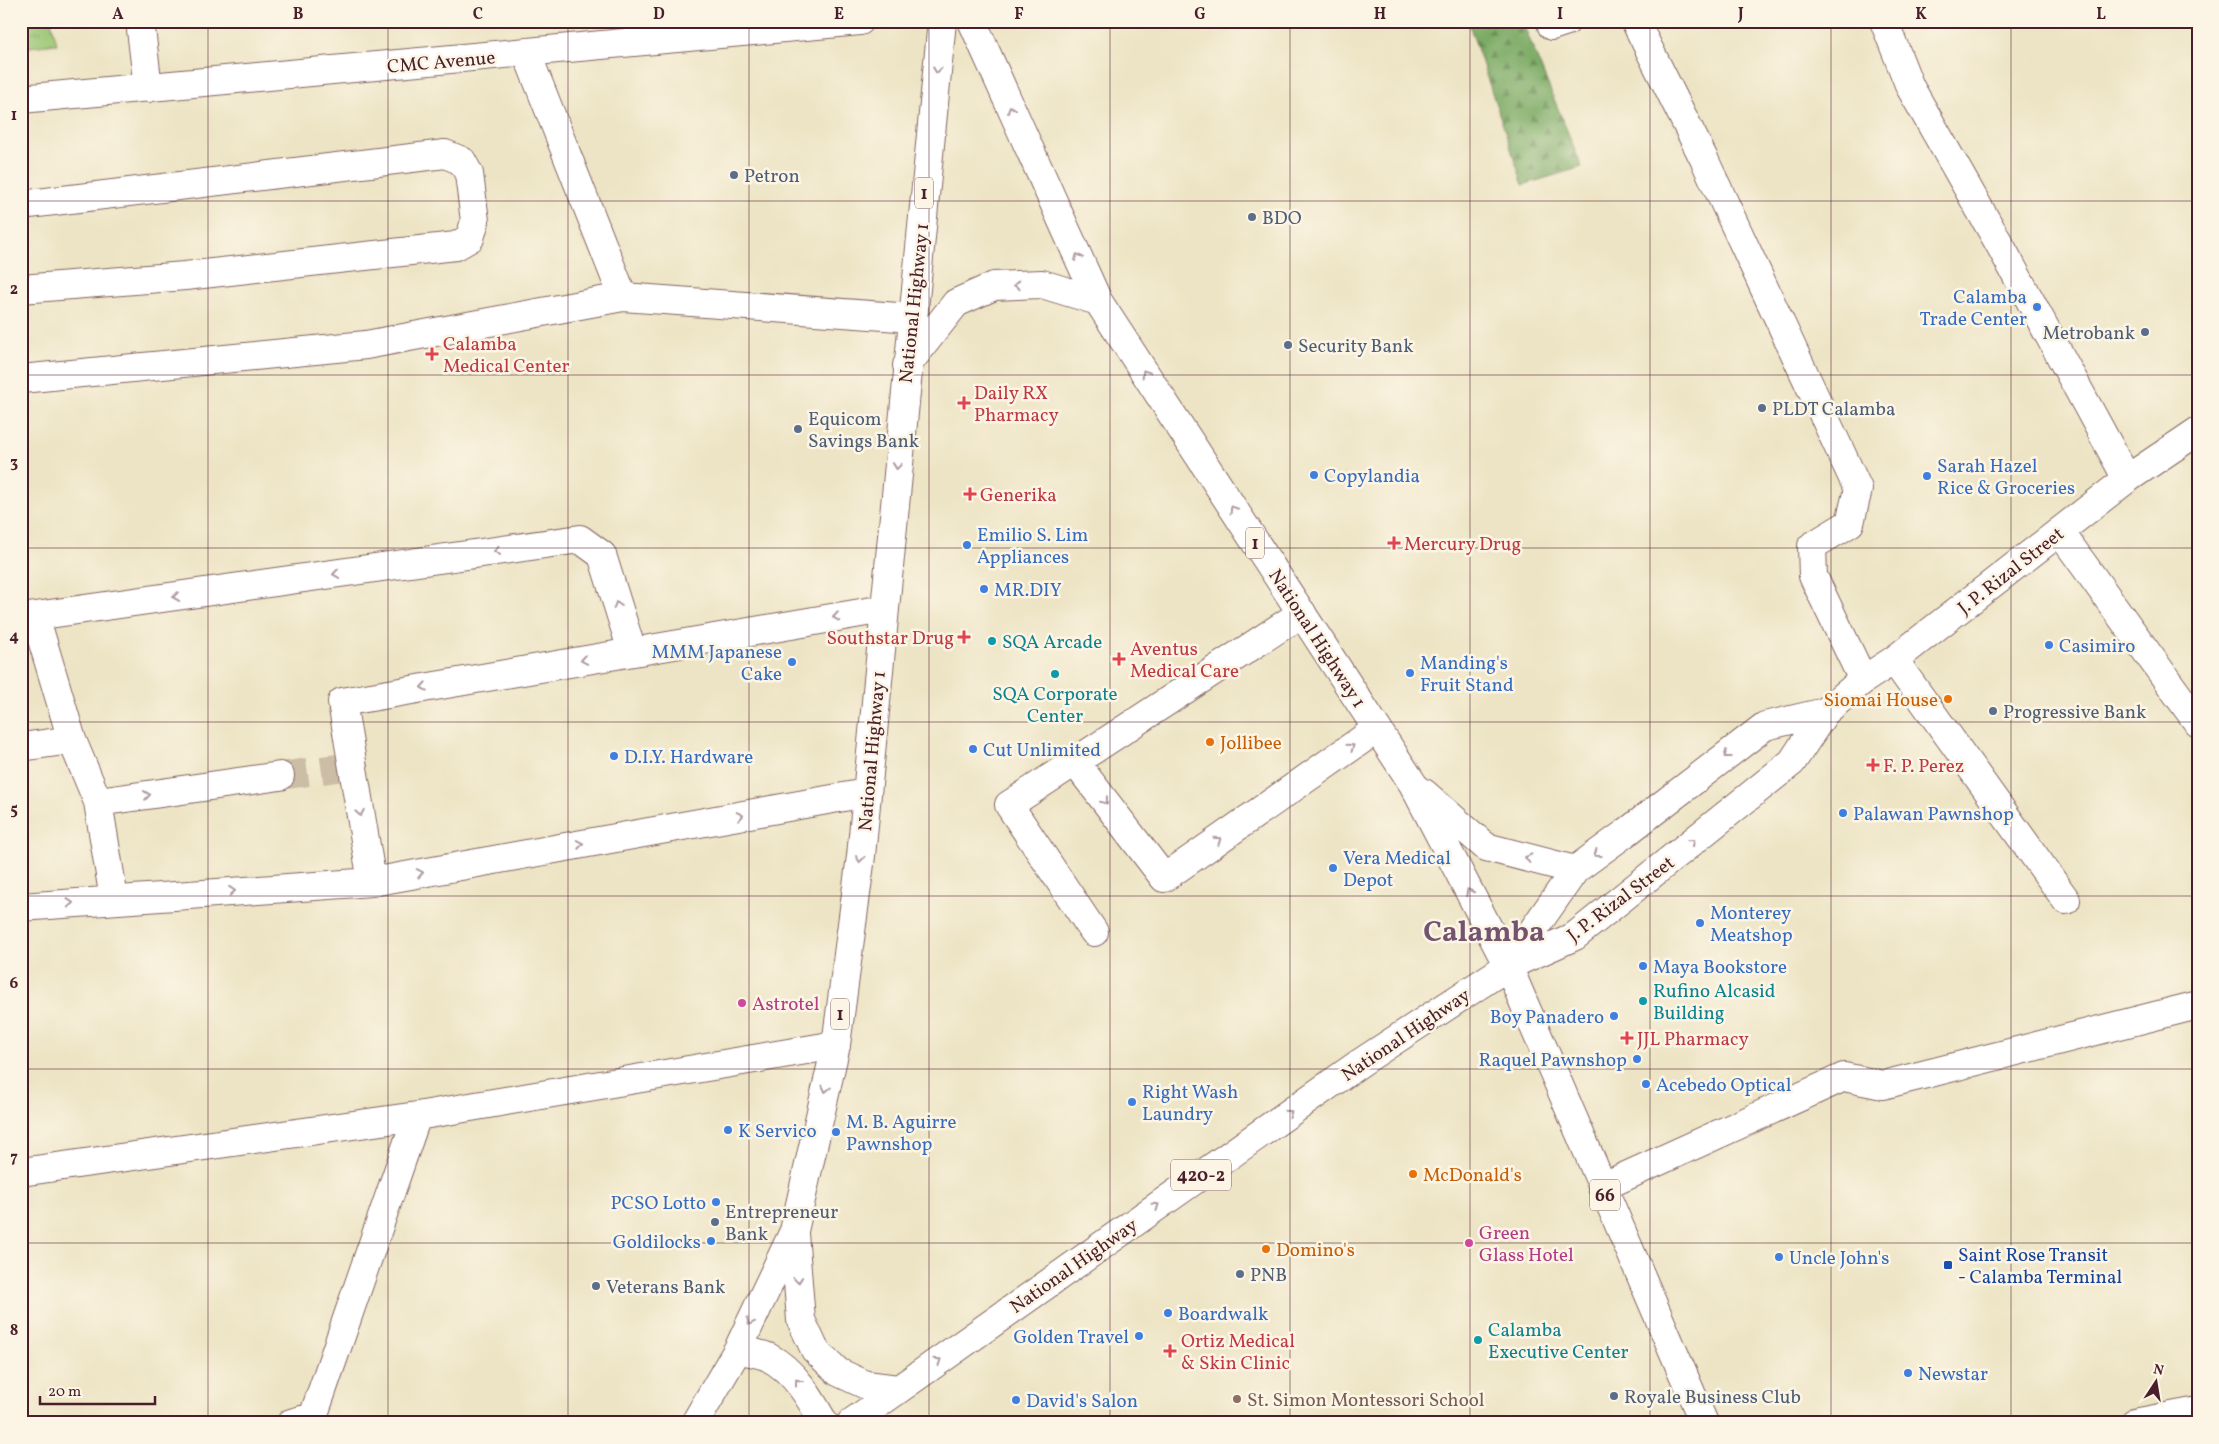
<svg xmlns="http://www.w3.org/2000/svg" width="2219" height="1444" font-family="Vollkorn,serif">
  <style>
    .grass { fill: url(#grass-tufts); stroke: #72724f }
    .forest { fill: url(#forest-firs); stroke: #626548 }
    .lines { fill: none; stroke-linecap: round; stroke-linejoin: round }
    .minor-tunnel { stroke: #ccbda6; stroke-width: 28; stroke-dasharray: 28 14; stroke-linecap: butt }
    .minor-casing { stroke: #836461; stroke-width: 30 }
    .major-casing { stroke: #836461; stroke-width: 30 }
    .highway-casing { stroke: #836461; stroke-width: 30 }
    .minor { stroke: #fff; stroke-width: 28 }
    .major { stroke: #fff; stroke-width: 28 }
    .highway { stroke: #fff; stroke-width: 28 }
    .oneway { stroke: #ae9aa0 }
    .grid { fill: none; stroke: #4a1f2b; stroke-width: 1; stroke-opacity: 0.55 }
    .service-dot { fill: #5c6f8a; stroke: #fcf5e5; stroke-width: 2 }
    .shop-dot { fill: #3f7fe0; stroke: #fcf5e5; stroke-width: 2 }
    .health-dot { fill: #e0444e; stroke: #fcf5e5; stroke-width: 2 }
    .culture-dot { fill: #0f9aa8; stroke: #fcf5e5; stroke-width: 2 }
    .food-dot { fill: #e8710a; stroke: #fcf5e5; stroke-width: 2 }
    .hotel-dot { fill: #d1479c; stroke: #fcf5e5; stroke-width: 2 }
    .transit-dot { fill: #1a4fb4; stroke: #fcf5e5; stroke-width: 2 }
    .education-dot { fill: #8d6e63; stroke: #fcf5e5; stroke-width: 2 }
    .labels { text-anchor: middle; stroke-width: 5; stroke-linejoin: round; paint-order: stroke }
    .shield { fill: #fcf5e5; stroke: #7f5f63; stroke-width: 1 }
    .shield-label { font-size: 18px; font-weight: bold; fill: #4a1f2b }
    .street-label { font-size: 19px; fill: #4a1f2b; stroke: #fcf5e5 }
    .service-label { font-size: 19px; fill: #4e5e75; stroke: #fcf5e5; text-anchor: start }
    .shop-label { font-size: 19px; fill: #366cbe; stroke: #fcf5e5; text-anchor: start }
    .health-label { font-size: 19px; fill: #be3a42; stroke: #fcf5e5; text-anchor: start }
    .culture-label { font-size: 19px; fill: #0d838f; stroke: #fcf5e5; text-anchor: start }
    .food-label { font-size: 19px; fill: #c56008; stroke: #fcf5e5; text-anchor: start }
    .hotel-label { font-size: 19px; fill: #b23c85; stroke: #fcf5e5; text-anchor: start }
    .transit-label { font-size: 19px; fill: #164399; stroke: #fcf5e5; text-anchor: start }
    .education-label { font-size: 19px; fill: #785e54; stroke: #fcf5e5; text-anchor: start }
    .town-label { font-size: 29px; font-weight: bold; fill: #73536e; stroke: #fcf5e5 }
    .neatline { fill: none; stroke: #4a1f2b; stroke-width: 2 }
    .grid-label { font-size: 16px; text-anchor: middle; font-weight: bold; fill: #4a1f2b }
  </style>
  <defs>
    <pattern id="grass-tufts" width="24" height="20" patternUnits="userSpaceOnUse" patternTransform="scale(1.25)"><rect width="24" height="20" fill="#9ac673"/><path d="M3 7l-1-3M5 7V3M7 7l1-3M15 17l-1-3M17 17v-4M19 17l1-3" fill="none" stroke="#80a05f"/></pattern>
    <pattern id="forest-firs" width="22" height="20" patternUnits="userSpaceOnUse" patternTransform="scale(1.25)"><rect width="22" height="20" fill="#7bab65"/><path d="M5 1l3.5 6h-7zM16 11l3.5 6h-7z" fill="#678b53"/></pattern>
  </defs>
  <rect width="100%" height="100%" fill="#fcf5e5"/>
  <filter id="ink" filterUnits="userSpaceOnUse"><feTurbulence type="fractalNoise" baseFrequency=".02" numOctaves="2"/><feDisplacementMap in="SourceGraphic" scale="10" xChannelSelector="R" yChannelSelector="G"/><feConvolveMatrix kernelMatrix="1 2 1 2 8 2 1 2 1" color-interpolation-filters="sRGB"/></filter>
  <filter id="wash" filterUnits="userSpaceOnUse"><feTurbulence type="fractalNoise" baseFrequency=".0096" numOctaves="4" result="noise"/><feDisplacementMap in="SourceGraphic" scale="20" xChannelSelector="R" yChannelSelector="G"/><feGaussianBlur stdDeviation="1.12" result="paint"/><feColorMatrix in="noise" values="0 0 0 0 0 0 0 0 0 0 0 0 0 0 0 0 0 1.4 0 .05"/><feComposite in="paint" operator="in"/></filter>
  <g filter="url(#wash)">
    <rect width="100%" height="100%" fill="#ede4c5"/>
    <path class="grass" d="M21 21H51L57 44 21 48Z"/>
    <path class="forest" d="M1468 21H1522L1582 167 1523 185Z"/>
  </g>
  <g filter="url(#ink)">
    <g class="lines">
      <path class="minor-tunnel" d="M280 776 344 767"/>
      <g class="minor-casing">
        <path id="minor" d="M140 21 148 88
          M1635 21 1704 159 1858 489 1850 523 1812 546 1813 576 1863 680
          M1884 21 1910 87 2000 245 2127 479
          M1552 26 1567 21
          M527 54 623 297
          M21 99 860 21
          M21 205 445 154 462 161 469 174 475 221 470 238 456 246 185 276 21 289
          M21 379 366 345 623 297 912 318
          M2060 532 2198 723
          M35 616 72 740 98 802 114 899
          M21 618 580 539 602 555 632 651
          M1894 660 2066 900
          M21 747 72 740
          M1075 762 1164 878 1377 729
          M98 802 280 776
          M372 882 342 702 884 609
          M21 907 372 882 866 793
          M1094 932 1009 805 1302 613
          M21 1172 417 1116 836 1045
          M1602 1187 1844 1077 1883 1085 2198 1005
          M291 1423 313 1417 417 1116
          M2134 1423 2198 1411"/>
      </g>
      <g class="major-casing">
        <path id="major" d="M1508 966 1575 936 1792 762 1825 712 1863 680 1894 660 2127 479 2198 431
          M1508 966 1704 1423
          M1508 966 1575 870 1627 832 1765 726 1825 712"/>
      </g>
      <g class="highway-casing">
        <path id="highway" d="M907 365 956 303 994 286 1042 284 1098 301
          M1424 793 1486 847 1575 870
          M794 1233 801 1320 815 1350 838 1372 866 1385 898 1389
          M738 1349C747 1352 759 1353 768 1357 795 1371 810 1398 824 1423
          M695 1423 738 1349 794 1231 836 1045 861 856 942 21
          M851 1423 1360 1063 1508 966 1413 784 1098 301 972 21"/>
      </g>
      <use href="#minor" class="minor"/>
      <use href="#major" class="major"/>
      <use href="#highway" class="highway"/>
    </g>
    <defs><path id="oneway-chevron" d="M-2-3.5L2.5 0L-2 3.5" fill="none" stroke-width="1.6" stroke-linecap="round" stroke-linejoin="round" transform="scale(1.25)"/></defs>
    <g class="oneway">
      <use href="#oneway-chevron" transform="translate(937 70) rotate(96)"/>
      <use href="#oneway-chevron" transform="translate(1011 109) rotate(-114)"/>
      <use href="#oneway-chevron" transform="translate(1078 257) rotate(-114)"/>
      <use href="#oneway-chevron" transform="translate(1017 285) rotate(178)"/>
      <use href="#oneway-chevron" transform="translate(1145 373) rotate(-123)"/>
      <use href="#oneway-chevron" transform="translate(897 466) rotate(95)"/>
      <use href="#oneway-chevron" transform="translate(1233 509) rotate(-123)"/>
      <use href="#oneway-chevron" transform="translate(497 551) rotate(172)"/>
      <use href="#oneway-chevron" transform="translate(336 574) rotate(172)"/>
      <use href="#oneway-chevron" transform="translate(176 597) rotate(172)"/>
      <use href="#oneway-chevron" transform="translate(617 605) rotate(-108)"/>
      <use href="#oneway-chevron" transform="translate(836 617) rotate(171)"/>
      <use href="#oneway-chevron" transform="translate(584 660) rotate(170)"/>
      <use href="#oneway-chevron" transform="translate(424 687) rotate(170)"/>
      <use href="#oneway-chevron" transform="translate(1351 747) rotate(-35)"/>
      <use href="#oneway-chevron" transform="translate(1727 755) rotate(142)"/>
      <use href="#oneway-chevron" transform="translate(147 795) rotate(-8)"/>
      <use href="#oneway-chevron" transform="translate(1105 801) rotate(52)"/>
      <use href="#oneway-chevron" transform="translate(360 813) rotate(80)"/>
      <use href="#oneway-chevron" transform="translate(740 816) rotate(-10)"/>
      <use href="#oneway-chevron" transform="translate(1218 840) rotate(-35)"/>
      <use href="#oneway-chevron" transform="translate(1692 842) rotate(-39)"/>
      <use href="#oneway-chevron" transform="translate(580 844) rotate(-10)"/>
      <use href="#oneway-chevron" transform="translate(1597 854) rotate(144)"/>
      <use href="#oneway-chevron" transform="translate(1528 858) rotate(-166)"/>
      <use href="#oneway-chevron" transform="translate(860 859) rotate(97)"/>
      <use href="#oneway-chevron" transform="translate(420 873) rotate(-10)"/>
      <use href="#oneway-chevron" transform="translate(232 891) rotate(-4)"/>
      <use href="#oneway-chevron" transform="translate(1469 892) rotate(-117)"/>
      <use href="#oneway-chevron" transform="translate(70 903) rotate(-4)"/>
      <use href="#oneway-chevron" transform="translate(826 1089) rotate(103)"/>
      <use href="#oneway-chevron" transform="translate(1289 1113) rotate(-35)"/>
      <use href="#oneway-chevron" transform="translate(1156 1206) rotate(-35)"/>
      <use href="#oneway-chevron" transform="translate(798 1280) rotate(85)"/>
      <use href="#oneway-chevron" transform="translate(750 1322) rotate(116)"/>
      <use href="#oneway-chevron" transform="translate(938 1361) rotate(-35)"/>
      <use href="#oneway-chevron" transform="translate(798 1382) rotate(-127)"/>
    </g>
  </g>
  <path class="grid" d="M208 21V1423M388 21V1423M568 21V1423M749 21V1423M929 21V1423M1110 21V1423M1290 21V1423M1470 21V1423M1650 21V1423M1831 21V1423M2011 21V1423M21 201H2198M21 375H2198M21 548H2198M21 722H2198M21 896H2198M21 1069H2198M21 1243H2198"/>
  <g class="service-dot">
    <circle cx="734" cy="175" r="5"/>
    <circle cx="1252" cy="217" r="5"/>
    <circle cx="2145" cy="332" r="5"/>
    <circle cx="1288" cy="345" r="5"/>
    <circle cx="1762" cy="408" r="5"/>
    <circle cx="798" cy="429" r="5"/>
    <circle cx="1993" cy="711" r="5"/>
    <circle cx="715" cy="1222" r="5"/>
    <circle cx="1240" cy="1274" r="5"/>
    <circle cx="596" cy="1286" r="5"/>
    <circle cx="1614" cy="1396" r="5"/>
  </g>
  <g class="shop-dot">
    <circle cx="2037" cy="307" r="5"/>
    <circle cx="1314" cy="475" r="5"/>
    <circle cx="1927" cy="476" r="5"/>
    <circle cx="967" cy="545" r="5"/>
    <circle cx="984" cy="589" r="5"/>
    <circle cx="2049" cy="645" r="5"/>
    <circle cx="792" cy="662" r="5"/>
    <circle cx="1410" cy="673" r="5"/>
    <circle cx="973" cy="749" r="5"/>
    <circle cx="614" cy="756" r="5"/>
    <circle cx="1843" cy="813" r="5"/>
    <circle cx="1333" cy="868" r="5"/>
    <circle cx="1700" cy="923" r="5"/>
    <circle cx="1643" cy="966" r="5"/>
    <circle cx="1614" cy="1016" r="5"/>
    <circle cx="1637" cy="1059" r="5"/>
    <circle cx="1646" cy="1084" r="5"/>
    <circle cx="1132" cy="1102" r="5"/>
    <circle cx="728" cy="1130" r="5"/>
    <circle cx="836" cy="1132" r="5"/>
    <circle cx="716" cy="1202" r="5"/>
    <circle cx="711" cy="1241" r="5"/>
    <circle cx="1779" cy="1257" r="5"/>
    <circle cx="1168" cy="1313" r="5"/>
    <circle cx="1139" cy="1336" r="5"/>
    <circle cx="1908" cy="1373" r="5"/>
    <circle cx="1016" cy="1400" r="5"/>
  </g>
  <g class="health-dot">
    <path d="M429.5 346.5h5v5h5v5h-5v5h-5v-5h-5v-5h5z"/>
    <path d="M961.5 395.5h5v5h5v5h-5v5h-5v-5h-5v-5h5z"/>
    <path d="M967.5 486.5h5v5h5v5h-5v5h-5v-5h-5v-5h5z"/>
    <path d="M1391.5 535.5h5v5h5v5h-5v5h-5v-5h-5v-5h5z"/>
    <path d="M961.5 629.5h5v5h5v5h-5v5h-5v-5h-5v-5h5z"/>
    <path d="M1116.5 651.5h5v5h5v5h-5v5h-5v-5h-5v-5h5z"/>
    <path d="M1870.5 757.5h5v5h5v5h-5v5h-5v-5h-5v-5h5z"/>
    <path d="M1624.5 1030.5h5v5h5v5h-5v5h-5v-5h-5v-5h5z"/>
    <path d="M1167.5 1343.5h5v5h5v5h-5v5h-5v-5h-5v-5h5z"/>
  </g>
  <g class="culture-dot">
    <circle cx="992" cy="641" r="5"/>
    <circle cx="1055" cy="674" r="5"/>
    <circle cx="1643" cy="1001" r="5"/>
    <circle cx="1478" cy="1340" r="5"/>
  </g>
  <g class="food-dot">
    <circle cx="1948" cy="699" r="5"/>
    <circle cx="1210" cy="742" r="5"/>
    <circle cx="1413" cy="1174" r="5"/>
    <circle cx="1266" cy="1249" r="5"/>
  </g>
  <g class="hotel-dot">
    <circle cx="742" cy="1003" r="5"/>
    <circle cx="1469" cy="1243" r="5"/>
  </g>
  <rect class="transit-dot" x="1943" y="1260" width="10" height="10" rx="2.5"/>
  <circle class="education-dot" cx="1237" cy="1399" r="5"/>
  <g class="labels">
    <g class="shield">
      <rect x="915" y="177.5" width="18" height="31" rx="4"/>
      <rect x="1246" y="527.5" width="18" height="31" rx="4"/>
      <rect x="831" y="998.5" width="18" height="31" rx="4"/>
      <rect x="1171" y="1159.5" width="60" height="31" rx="4"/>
      <rect x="1590" y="1179.5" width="30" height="31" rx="4"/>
    </g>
    <g class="shield-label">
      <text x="924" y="199">1</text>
      <text x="1255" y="549">1</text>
      <text x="840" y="1020">1</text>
      <text x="1201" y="1181">420-2</text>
      <text x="1605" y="1201">66</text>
    </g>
    <g class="street-label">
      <text transform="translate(441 61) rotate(-5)" y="7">CMC Avenue</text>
      <text transform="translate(913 303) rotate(-84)" y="7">National Highway 1</text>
      <text transform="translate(2010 570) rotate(-38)" y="7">J. P. Rizal Street</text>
      <text transform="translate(1318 638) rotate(57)" y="7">National Highway 1</text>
      <text transform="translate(871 751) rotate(-85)" y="7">National Highway 1</text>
      <text transform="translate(1620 898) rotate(-37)" y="7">J. P. Rizal Street</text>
      <text transform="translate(1405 1034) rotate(-34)" y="7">National Highway</text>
      <text transform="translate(1073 1265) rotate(-35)" y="7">National Highway</text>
    </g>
    <g class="service-label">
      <text x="744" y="182">Petron</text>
      <text x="1262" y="224">BDO</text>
      <text x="2135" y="339" text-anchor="end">Metrobank</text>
      <text x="1298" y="352">Security Bank</text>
      <text x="1772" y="415">PLDT Calamba</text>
      <text x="808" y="425">Equicom<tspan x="808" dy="22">Savings Bank</tspan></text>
      <text x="2003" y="718">Progressive Bank</text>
      <text x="725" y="1218">Entrepreneur<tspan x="725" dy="22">Bank</tspan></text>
      <text x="1250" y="1281">PNB</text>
      <text x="606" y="1293">Veterans Bank</text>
      <text x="1624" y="1403">Royale Business Club</text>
    </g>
    <g class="shop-label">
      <text x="2027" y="303" text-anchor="end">Calamba<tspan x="2027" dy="22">Trade Center</tspan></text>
      <text x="1937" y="472">Sarah Hazel<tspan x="1937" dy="22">Rice &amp; Groceries</tspan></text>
      <text x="1324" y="482">Copylandia</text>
      <text x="977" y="541">Emilio S. Lim<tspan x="977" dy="22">Appliances</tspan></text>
      <text x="994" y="596">MR.DIY</text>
      <text x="2059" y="652">Casimiro</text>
      <text x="782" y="658" text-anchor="end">MMM Japanese<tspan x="782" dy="22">Cake</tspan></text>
      <text x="1420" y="669">Manding's<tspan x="1420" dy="22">Fruit Stand</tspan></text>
      <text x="983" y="756">Cut Unlimited</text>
      <text x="624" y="763">D.I.Y. Hardware</text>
      <text x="1853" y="820">Palawan Pawnshop</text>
      <text x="1343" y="864">Vera Medical<tspan x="1343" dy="22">Depot</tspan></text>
      <text x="1710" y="919">Monterey<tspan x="1710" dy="22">Meatshop</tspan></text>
      <text x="1653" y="973">Maya Bookstore</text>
      <text x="1604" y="1023" text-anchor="end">Boy Panadero</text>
      <text x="1627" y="1066" text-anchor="end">Raquel Pawnshop</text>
      <text x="1656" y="1091">Acebedo Optical</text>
      <text x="1142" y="1098">Right Wash<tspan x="1142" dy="22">Laundry</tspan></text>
      <text x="846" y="1128">M. B. Aguirre<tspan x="846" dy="22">Pawnshop</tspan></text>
      <text x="738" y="1137">K Servico</text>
      <text x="706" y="1209" text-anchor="end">PCSO Lotto</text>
      <text x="701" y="1248" text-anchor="end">Goldilocks</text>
      <text x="1789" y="1264">Uncle John's</text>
      <text x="1178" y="1320">Boardwalk</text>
      <text x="1129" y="1343" text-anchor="end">Golden Travel</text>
      <text x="1918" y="1380">Newstar</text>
      <text x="1026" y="1407">David's Salon</text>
    </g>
    <g class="health-label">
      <text x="443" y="350">Calamba<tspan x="443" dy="22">Medical Center</tspan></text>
      <text x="974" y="399">Daily RX<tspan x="974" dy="22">Pharmacy</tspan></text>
      <text x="980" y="501">Generika</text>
      <text x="1404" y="550">Mercury Drug</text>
      <text x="954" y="644" text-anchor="end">Southstar Drug</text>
      <text x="1130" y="655">Aventus<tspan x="1130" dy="22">Medical Care</tspan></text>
      <text x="1883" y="772">F. P. Perez</text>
      <text x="1637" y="1045">JJL Pharmacy</text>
      <text x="1181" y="1347">Ortiz Medical<tspan x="1181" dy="22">&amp; Skin Clinic</tspan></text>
    </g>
    <g class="culture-label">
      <text x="1002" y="648">SQA Arcade</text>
      <text x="1055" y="700" text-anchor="middle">SQA Corporate<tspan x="1055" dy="22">Center</tspan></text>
      <text x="1653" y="997">Rufino Alcasid<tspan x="1653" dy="22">Building</tspan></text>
      <text x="1488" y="1336">Calamba<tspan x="1488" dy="22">Executive Center</tspan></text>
    </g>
    <g class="food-label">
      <text x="1938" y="706" text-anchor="end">Siomai House</text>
      <text x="1220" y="749">Jollibee</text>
      <text x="1423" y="1181">McDonald's</text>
      <text x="1276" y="1256">Domino's</text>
    </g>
    <g class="hotel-label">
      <text x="752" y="1010">Astrotel</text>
      <text x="1479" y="1239">Green<tspan x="1479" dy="22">Glass Hotel</tspan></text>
    </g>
    <g class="transit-label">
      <text x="1958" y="1261">Saint Rose Transit<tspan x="1958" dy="22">- Calamba Terminal</tspan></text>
    </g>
    <g class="education-label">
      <text x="1247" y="1406">St. Simon Montessori School</text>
    </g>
    <g class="town-label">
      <text x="1484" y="941">Calamba</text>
    </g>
  </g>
  <rect width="2219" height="1444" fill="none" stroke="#fcf5e5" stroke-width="55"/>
  <g transform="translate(2156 1382) rotate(12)" stroke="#fcf5e5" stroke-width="4" paint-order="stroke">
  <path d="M0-4L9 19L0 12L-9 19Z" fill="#4a1f2b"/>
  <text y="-8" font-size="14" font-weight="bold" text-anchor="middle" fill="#4a1f2b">N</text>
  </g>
  <path d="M40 1396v8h115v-8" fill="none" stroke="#4a1f2b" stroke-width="2.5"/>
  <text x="48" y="1396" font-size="15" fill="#4a1f2b" stroke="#fcf5e5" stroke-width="4" paint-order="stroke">20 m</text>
  <rect x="28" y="28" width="2164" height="1388" class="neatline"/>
  <g class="grid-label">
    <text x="118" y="19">A</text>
    <text x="298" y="19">B</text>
    <text x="478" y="19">C</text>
    <text x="659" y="19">D</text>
    <text x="839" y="19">E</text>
    <text x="1019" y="19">F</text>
    <text x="1200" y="19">G</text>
    <text x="1380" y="19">H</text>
    <text x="1560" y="19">I</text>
    <text x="1741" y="19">J</text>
    <text x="1921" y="19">K</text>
    <text x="2101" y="19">L</text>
    <text x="14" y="120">1</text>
    <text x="14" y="294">2</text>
    <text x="14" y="467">3</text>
    <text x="14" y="641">4</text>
    <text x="14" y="814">5</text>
    <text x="14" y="988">6</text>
    <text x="14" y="1162">7</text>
    <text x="14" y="1335">8</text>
  </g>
</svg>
